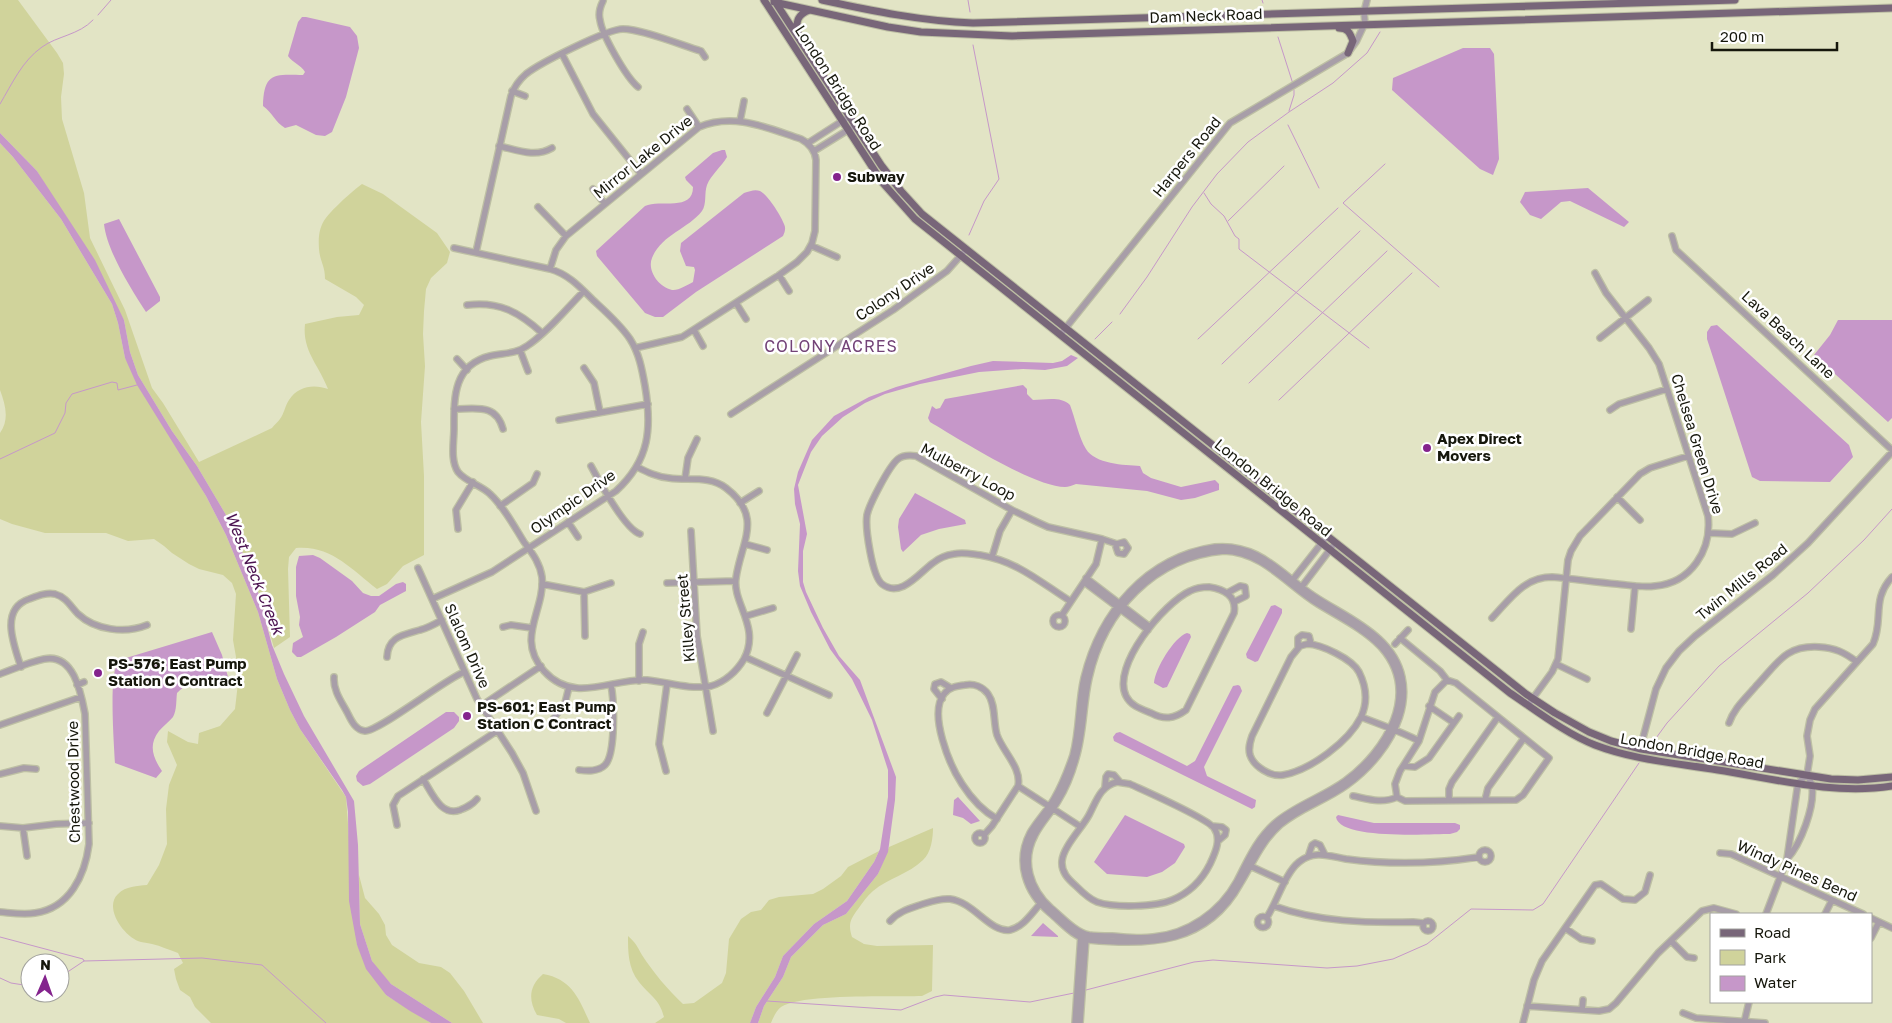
<svg xmlns="http://www.w3.org/2000/svg" width="1892" height="1023" font-family="'Golos Text',sans-serif">
  <style>
    .green { fill: #d0d39b }
    .water { fill: #c697c9 }
    .lines { fill: none; stroke-linecap: round; stroke-linejoin: round }
    .stream { stroke: #c697c9; stroke-width: 1 }
    .minor-casing { stroke: #bdbfa4; stroke-width: 8 }
    .major-casing { stroke: #bdbfa4; stroke-width: 9 }
    .minor { stroke: #a89ea8; stroke-width: 5.5 }
    .major { stroke: #786679; stroke-width: 7 }
    .poi-dot { fill: #84238d; stroke: #fff; stroke-width: 2 }
    .labels { text-anchor: middle; stroke-width: 5; stroke-linejoin: round; paint-order: stroke }
    .street-label { font-size: 15px; fill: #16170c; stroke: #fff }
    .poi-label { font-size: 15px; font-weight: bold; fill: #16170c; stroke: #fff; text-anchor: start }
    .neighbourhood-label { font-size: 16px; letter-spacing: 1px; fill: #734377; stroke: #fff }
    .water-label { font-size: 16px; font-style: italic; fill: #4c1351; stroke: #fff }
  </style>
  <rect width="100%" height="100%" fill="#e2e4c5"/>
  <path class="green" d="M0 0H18L57 53 63 63 64 74 61 97 62 119 84 193 90 238 125 310 152 388 163 403 199 462 272 428C274 425 278 422 280 419 284 414 285 406 289 400 298 386 314 384 328 389 319 365 302 351 305 324L337 317 359 315 364 305 356 297 325 279C325 265 320 262 319 249 317 222 327 216 344 199 350 194 355 189 362 184L383 194 437 233 450 252 447 263 431 278 426 289 424 311 423 334 425 366 421 422 424 476V555L403 566 387 584 377 589C351 569 331 545 296 548L289 557 288 569 290 637 274 648 257 588 229 520 197 466 172 431 138 375 130 352 124 320 37 171 0 133Z
    M0 143 13 157 61 219 112 304 118 323 125 358 206 496 226 535 258 612 277 679 290 710 300 729 346 797 357 945 386 995 431 1023H211L195 1007 190 997 180 990 176 979 174 969 183 963 178 953C169 950 161 946 152 944 149 943 145 943 141 942 125 938 103 908 118 894 126 886 137 886 147 885L159 865 167 844 166 809 169 785 177 765 167 742 168 731 188 742 198 744 199 733 220 726 235 709 239 674 233 640 236 594 232 583 223 575 199 569 189 564 172 553 164 546 154 539 128 541 106 533H45L12 524 0 519V433C10 419 5 404 0 390Z
    M933 828C933 838 931 853 923 860 909 874 888 878 873 891 867 896 863 902 858 909 850 920 848 924 852 937L864 944 877 946 933 945 932 991 922 996C893 997 802 993 781 1007 776 1011 773 1018 771 1023H758L764 1006 783 977 791 957 823 925 846 914 878 874 889 847Z
    M879 851 874 862 847 901 814 924 783 956 775 977 756 1007 750 1023H655L664 1017C659 998 650 996 639 982 628 968 628 952 628 936 636 943 637 946 642 955 653 972 668 990 683 1004L694 1003 722 983 726 973 729 939 741 919 751 912 761 910 769 900 779 897 813 894 823 889 841 876 848 867Z
    M359 875 365 898 379 914 385 925 386 935 392 945 419 963 441 967 450 973 464 991 483 1023H452L391 984 377 969 372 961 360 924Z
    M543 974C572 979 579 999 590 1023H566L559 1019 537 1015C528 1000 529 986 543 974Z"/>
  <path class="water" d="M302 17H306L350 27 357 36 359 48 346 97 332 132 325 136 316 135 296 125 285 128C275 122 272 112 263 106 264 73 273 74 303 75L305 72C301 65 293 63 288 56L298 22Z
    M1463 48H1490L1494 54 1499 159 1493 175 1480 169 1392 90 1393 78Z
    M0 133 37 171 95 260 124 320 130 352 138 375 172 431 197 466 229 520 257 588 272 645 284 674 304 716 354 801 358 845 360 924 372 961 391 984 452 1023H431L410 1011 386 995 366 969 357 945 349 901 348 812 346 797 342 790 300 729 290 710 277 679 258 612 226 535 206 496 137 385 125 358 118 323 112 304 61 219 13 157 0 143Z
    M722 150H725L727 157C721 167 711 175 707 185 704 193 707 204 702 211 688 229 661 235 652 258 647 270 658 287 672 290 678 291 687 285 693 282L695 270 694 267 686 266 680 251 681 243 744 193C750 191 755 189 760 191 768 195 781 216 784 224 786 228 785 232 783 236L696 292 663 317H655L645 313 597 256 596 251 645 206C660 199 693 212 693 187L686 180 685 177 713 153Z
    M1588 188 1629 222 1624 227 1570 201 1561 202 1541 219 1530 215 1520 202 1525 192Z
    M119 219 160 297V301L146 312C131 289 107 251 104 224Z
    M1838 320H1892V418L1888 422 1814 355 1830 335Z
    M1717 325 1849 445 1853 457 1830 482 1760 481 1752 477 1707 339V332L1711 326Z
    M1071 355 1078 358 1067 366 1045 370 1023 369 979 372 920 384 885 394 865 403 843 417 822 436 811 452 798 485 807 534 803 551V582L806 592 823 628 839 656 860 680 896 777 895 800 888 852 878 874 846 914 823 925 791 957 783 977 764 1006 758 1023H750L756 1007 775 977 783 956 814 924 847 901 874 862 880 849 888 797V770L872 720 852 679 830 649 811 612 800 586 798 571 800 524 795 504 794 489 798 472 812 440 834 416 869 397 896 387 971 366 993 361 1053 363 1062 361Z
    M1023 385 1027 389V394L1033 400C1045 400 1061 396 1070 405 1075 418 1079 438 1086 449 1095 464 1124 465 1140 466L1143 473 1151 478 1181 487 1215 480 1219 484V490L1195 498 1181 500 1147 491 1076 484C1073 485 1068 487 1065 487 1034 487 959 439 930 422L928 418 932 406 936 409 940 408 945 399Z
    M915 493 965 520 966 524 939 529 921 535 903 552 901 549 898 527 899 519Z
    M313 555 320 558 352 581 363 593 371 596H379L396 584 403 582 406 584V591L380 605 375 612 336 637 301 657H297L292 652 293 643 303 637 299 625 300 617 296 596V567L299 556Z
    M1275 605 1282 609V613L1258 661 1255 662 1247 658 1246 654 1271 606Z
    M212 632 222 655 228 677C204 677 195 676 177 693 176 700 177 710 173 717 169 722 163 726 159 731 148 745 153 758 162 771L156 778 115 763C114 746 109 676 117 665 119 662 123 660 126 658Z
    M1187 633 1190 634 1191 637 1167 687 1163 688 1154 683C1155 669 1174 637 1187 633Z
    M1238 685 1240 686 1242 691 1204 767 1207 776 1256 800 1255 807 1252 809 1114 741 1113 737 1116 733 1120 732 1187 766 1195 761 1233 686Z
    M446 712H454L459 717V721L454 728 370 784 363 786 357 781 356 776 359 771Z
    M958 797 980 821 971 824 963 818 953 815 954 800Z
    M1125 815 1184 844 1185 847 1175 863 1162 872 1147 877 1107 874 1094 862Z
    M1338 815 1374 823H1455L1460 825V829L1457 832 1450 834C1430 834 1339 840 1336 817Z
    M1043 923 1058 936V937L1031 936Z"/>
  <g class="lines">
    <path class="stream" d="M968 0 970 12
      M1262 0 1263 3
      M98 15 111 0
      M1278 37 1293 84
      M0 104C12 84 22 61 42 47 57 36 79 35 93 20
      M1289 111 1294 95V90
      M1288 125 1319 188
      M1385 164 1343 203 1439 287
      M1204 193 1211 204 1224 216 1235 236 1239 239V249L1369 348
      M1228 221 1284 166
      M969 235 984 201 999 179 973 45
      M1120 314 1147 277 1192 207 1217 174 1248 142 1289 112 1333 83 1367 53 1380 32
      M1095 339 1112 322
      M1198 339 1338 208
      M1222 364 1360 231
      M1249 383 1387 251
      M1279 400 1412 273
      M0 459 55 433 65 413 66 403 72 394 112 382 117 383 118 390 137 385
      M1651 745 1667 723 1719 666 1808 593 1864 540 1892 509
      M1645 755 1646 754
      M0 937 83 959 84 961 202 958 262 965 326 1023
      M60 977 84 961
      M0 978 11 983 30 986
      M1086 990 1194 962 1213 960 1327 968 1357 966 1393 959 1427 944 1471 909 1533 910 1543 904 1639 763
      M767 1001 901 1010 935 997 944 995 1030 1002 1074 993"/>
    <g class="minor-casing">
      <path id="minor" d="M603 1C600 7 598 13 600 20 602 35 626 77 638 87
        M562 54 593 114 641 174
        M512 91 525 96
        M687 109 699 127
        M740 121 744 101
        M808 143 850 116
        M499 146C517 150 535 158 552 148
        M814 151 856 125
        M593 189 605 204
        M538 207 566 236
        M1672 236 1676 250 1892 450
        M812 246 837 257
        M476 252 511 96C514 87 519 80 526 74 540 63 607 29 623 29 642 29 681 45 701 51L705 57
        M550 269 556 250 566 236 699 127C734 112 767 128 801 139 810 144 815 150 816 160L815 231 812 243 807 252 797 262 779 275 682 337 635 348
        M779 275 789 291
        M584 291C567 308 547 333 527 346 516 354 503 353 490 356 453 365 454 398 454 428 454 442 450 460 458 472 466 482 481 485 490 494 504 507 514 526 524 542 532 553 540 563 542 577 545 611 515 638 544 671 575 705 611 678 647 680 668 682 689 690 711 686 725 682 737 671 744 659 761 627 732 603 736 578 741 542 764 517 726 488 709 475 688 481 669 478 657 477 647 472 637 467
        M736 303 746 319
        M467 305C499 301 519 312 542 333
        M694 330 703 346
        M1060 335 1230 123 1348 53 1356 42 1365 23 1364 12 1367 0
        M1600 338 1648 300
        M520 350 528 371
        M457 359 467 370
        M584 368 594 383 600 412
        M454 409C476 409 496 403 503 429
        M1610 410 1619 404 1667 389
        M731 414 893 310 947 271 963 253
        M559 420 648 404
        M591 466C599 481 625 529 640 534
        M685 479 688 458 697 439
        M1617 497 1640 520
        M740 503 759 491
        M500 506 533 483 537 474
        M568 522 578 537
        M458 529 456 510 473 482
        M691 531 697 636 713 731
        M1709 533 1732 534 1755 523
        M1102 539 1117 544 1124 542 1128 548 1124 554 1118 553 1116 547 1117 544
        M745 544 767 550
        M1215 547C1259 543 1281 574 1314 596 1335 610 1360 621 1379 639 1430 686 1393 752 1347 785 1325 801 1300 808 1280 825 1261 842 1253 863 1240 884 1207 944 1150 946 1089 940 1074 938 1061 922 1050 913 1026 893 1015 862 1030 833 1037 821 1047 811 1054 799 1062 785 1068 770 1073 755 1080 729 1078 703 1084 678 1100 612 1147 557 1215 547Z
        M1224 551C1263 552 1287 585 1318 604 1339 617 1364 629 1381 647 1422 693 1386 751 1345 781 1323 797 1296 805 1275 823 1256 840 1248 860 1237 881 1220 912 1188 934 1153 937 1140 939 1126 937 1112 936 1105 936 1096 936 1089 935 1075 932 1062 917 1051 908 1030 889 1021 861 1035 835 1041 823 1051 813 1058 801 1066 788 1072 773 1076 758 1084 732 1083 704 1089 678 1104 611 1154 557 1224 551Z
        M992 557 1000 531 1012 510
        M418 568 477 699 512 753 523 773 536 811
        M1086 578 1150 627
        M1084 582 1148 630
        M1291 582 1324 540
        M667 583 735 581
        M542 584 584 592 611 583
        M1209 587C1224 589 1237 596 1234 613L1186 710C1174 719 1164 720 1151 713 1141 709 1131 706 1126 696 1111 666 1164 603 1190 591 1196 588 1203 587 1209 587Z
        M1300 589 1332 547
        M584 592 585 636
        M1227 593 1240 586 1245 587 1246 596 1234 602
        M432 599 492 572 616 491C650 460 652 428 645 386 642 369 639 353 630 339 620 324 606 312 593 300 580 287 568 274 550 269L454 248
        M1053 621a6 6 0 1 1 12 0a6 6 0 1 1-12 0Z
        M1062 615 1096 564 1102 539 1048 527 1037 522 1012 510 916 456C909 455 903 455 898 459 889 466 869 505 867 515 865 528 872 576 882 584 901 599 920 572 933 563 939 558 947 555 954 554 963 552 971 554 980 555 1017 561 1040 582 1070 601
        M746 616 773 608
        M1492 618C1510 599 1524 577 1552 577 1574 579 1595 582 1617 584 1629 585 1642 588 1655 586 1691 583 1712 550 1708 516L1659 364 1649 348 1606 293 1595 273
        M503 627 511 625 532 628
        M1631 629 1635 586
        M1400 638 1440 671 1447 680
        M1307 644C1321 644 1352 659 1359 672 1366 686 1368 702 1361 717 1349 741 1311 770 1283 775 1271 777 1254 767 1250 755 1248 748 1250 742 1252 736L1291 657 1300 646Z
        M1395 644 1408 630
        M1298 648V638L1302 635 1309 636 1311 644
        M387 657C388 636 404 635 420 630 428 628 435 624 442 620
        M745 657 829 695
        M1556 664 1587 679
        M21 667C13 643 0 609 29 599 37 596 46 592 55 594 66 597 71 607 78 614 95 630 125 634 147 625
        M0 674C14 669 29 662 44 659 74 653 81 693 85 714L89 844C85 875 70 908 35 913 24 915 12 913 0 912
        M334 677C333 690 341 701 347 712 351 720 355 730 365 731 378 732 444 680 464 672
        M639 681V644L643 632
        M77 685 84 682
        M942 699 934 689 935 684 941 682 951 688
        M1528 705 1552 672 1558 659 1568 560 1571 551 1580 536 1640 474 1650 468 1688 456
        M481 706 541 666
        M767 713 797 655
        M1361 717C1381 725 1400 731 1419 741
        M554 718 565 703 569 687
        M1454 723 1459 716
        M1729 723C1734 708 1746 698 1756 686 1777 664 1785 645 1819 647 1835 648 1844 652 1857 662
        M0 725 81 697
        M1640 749 1656 689 1666 668 1679 651 1695 636 1773 575 1808 543 1892 452
        M1404 766 1415 767 1429 758 1454 723 1429 706
        M579 770C587 771 598 772 605 765 616 754 614 700 611 685
        M666 771 659 744 667 684
        M0 774 24 768 36 769
        M1807 775 1810 756 1807 736 1810 720 1815 709 1873 644C1884 619 1871 600 1892 577
        M423 779C432 793 441 817 460 810 467 807 472 805 477 799
        M1117 782 1130 784C1145 791 1207 818 1214 828 1222 839 1215 853 1210 864 1202 880 1189 893 1172 900 1156 907 1114 908 1097 902 1089 899 1082 892 1076 886 1068 879 1061 872 1062 861 1063 847 1082 828 1089 815 1096 802 1100 786 1117 782Z
        M1105 787 1106 777 1108 774 1114 775 1120 782
        M1353 796C1368 799 1382 804 1397 797
        M1397 797 1405 801 1516 800 1523 795 1549 758 1456 683 1447 680
        M1397 797 1395 784 1400 771 1419 741 1435 692 1447 680
        M1449 800V789L1452 782 1498 717
        M1485 800 1488 788 1524 738
        M997 819C983 811 971 798 962 784 950 766 928 714 944 694 949 687 957 686 965 685 974 683 983 687 988 694 996 705 993 722 997 735 1003 752 1022 768 1018 786L1081 827
        M397 825 393 805 398 796 497 731
        M0 826 23 828 56 824 89 823
        M1212 826 1222 827 1226 830 1225 835 1218 841
        M23 828 27 856
        M975 838a5 5 0 1 1 10 0a5 5 0 1 1-10 0Z
        M984 835 992 826 1018 786
        M1479 856a6 6 0 1 1 12 0a6 6 0 1 1-12 0Z
        M1720 853 1731 854 1863 914
        M1308 857 1312 845 1315 843 1320 845 1325 855
        M1787 859C1801 844 1815 806 1812 786 1812 783 1809 779 1807 775
        M1248 865 1285 882
        M1274 906C1318 922 1367 923 1413 922L1423 923
        M1766 914 1787 859 1798 783 1807 775
        M1825 914 1832 900
        M1257.5 922a5.5 5.5 0 1 1 11 0a5.5 5.5 0 1 1-11 0Z
        M1267 917C1277 902 1285 873 1299 862 1314 850 1329 856 1346 859 1391 865 1434 864 1479 857
        M1871 918 1892 928
        M1423 926a5 5 0 1 1 10 0a5 5 0 1 1-10 0Z
        M890 921C898 912 908 909 920 905 930 902 939 898 950 899 974 902 990 933 1010 930 1024 927 1033 911 1042 902
        M1565 928 1581 939 1592 941
        M1871 938 1879 922
        M1671 941 1687 957 1694 958
        M1527 1006 1599 1011 1609 1009 1616 1003 1658 953 1702 911 1714 908 1736 914
        M1582 1010 1583 1000
        M1683 1013 1696 1018 1765 1023
        M1075 1023 1081 934
        M1080 1023 1086 938
        M1523 1023 1534 980 1542 961 1595 885 1601 884 1623 899 1635 900 1645 892 1650 875
        M1744 1023 1749 1002"/>
    </g>
    <g class="major-casing">
      <path id="major" d="M764 0 882 182 915 219 1510 693C1537 711 1565 733 1595 745 1634 760 1677 763 1718 770 1775 779 1834 795 1892 786
        M774 0 881 165 901 191 922 214 1526 694 1555 713 1589 732 1611 741 1641 749 1831 779 1858 780 1892 777
        M822 0C873 11 921 21 973 23L1735 0
        M774 2 888 27 921 32 1012 36 1892 8
        M1339 28C1348 28 1350 33 1353 41L1348 53
        M798 33C795 21 798 14 810 10"/>
    </g>
    <use href="#minor" class="minor"/>
    <use href="#major" class="major"/>
  </g>
  <g class="poi-dot">
    <circle cx="837" cy="177" r="5"/>
    <circle cx="1427" cy="448" r="5"/>
    <circle cx="98" cy="673" r="5"/>
    <circle cx="467" cy="716" r="5"/>
  </g>
  <g class="labels">
    <g class="street-label">
      <text transform="translate(1206 16) rotate(-2)" y="5">Dam Neck Road</text>
      <text transform="translate(838 88) rotate(57)" y="5">London Bridge Road</text>
      <text transform="translate(643 157) rotate(-39)" y="5">Mirror Lake Drive</text>
      <text transform="translate(1187 157) rotate(-51)" y="5">Harpers Road</text>
      <text transform="translate(895 292) rotate(-34)" y="5">Colony Drive</text>
      <text transform="translate(1788 335) rotate(43)" y="5">Lava Beach Lane</text>
      <text transform="translate(1697 444) rotate(73)" y="5">Chelsea Green Drive</text>
      <text transform="translate(968 472) rotate(28)" y="5">Mulberry Loop</text>
      <text transform="translate(1273 488) rotate(39)" y="5">London Bridge Road</text>
      <text transform="translate(573 502) rotate(-35)" y="5">Olympic Drive</text>
      <text transform="translate(1742 582) rotate(-39)" y="5">Twin Mills Road</text>
      <text transform="translate(686 618) rotate(-95)" y="5">Killey Street</text>
      <text transform="translate(467 646) rotate(66)" y="5">Slalom Drive</text>
      <text transform="translate(1692 751) rotate(10)" y="5">London Bridge Road</text>
      <text transform="translate(74 782) rotate(-91)" y="5">Chestwood Drive</text>
      <text transform="translate(1797 871) rotate(24)" y="5">Windy Pines Bend</text>
    </g>
    <g class="poi-label">
      <text x="847" y="182">Subway</text>
      <text x="1437" y="444">Apex Direct<tspan x="1437" dy="17">Movers</tspan></text>
      <text x="108" y="669">PS-576; East Pump<tspan x="108" dy="17">Station C Contract</tspan></text>
      <text x="477" y="712">PS-601; East Pump<tspan x="477" dy="17">Station C Contract</tspan></text>
    </g>
    <g class="neighbourhood-label">
      <text x="831" y="352">COLONY ACRES</text>
    </g>
    <g class="water-label">
      <text transform="translate(255 573) rotate(68)" y="6">West Neck Creek</text>
    </g>
  </g>
  <rect x="1710" y="913" width="162" height="90" fill="#ffffff" stroke="#a2a29e"/>
  <rect x="1720" y="929" width="25" height="8" fill="#786679" stroke="#a2a29e"/>
  <text x="1754" y="938" font-size="15" fill="#16170c">Road</text>
  <rect x="1720" y="950" width="25" height="15" fill="#d0d39b" stroke="#a2a29e"/>
  <text x="1754" y="963" font-size="15" fill="#16170c">Park</text>
  <rect x="1720" y="976" width="25" height="15" fill="#c697c9" stroke="#a2a29e"/>
  <text x="1754" y="988" font-size="15" fill="#16170c">Water</text>
  <g transform="translate(45 978) rotate(2)"><circle r="24" fill="#ffffff" stroke="#a2a29e"/>
  <path d="M0-4L9 19L0 12L-9 19Z" fill="#84238d"/>
  <text y="-8" font-size="14" font-weight="bold" text-anchor="middle" fill="#16170c">N</text>
  </g>
  <path d="M1712 42v8h125v-8" fill="none" stroke="#16170c" stroke-width="2.5"/>
  <text x="1720" y="42" font-size="15" fill="#16170c" stroke="#ffffff" stroke-width="4" paint-order="stroke">200 m</text>
</svg>
